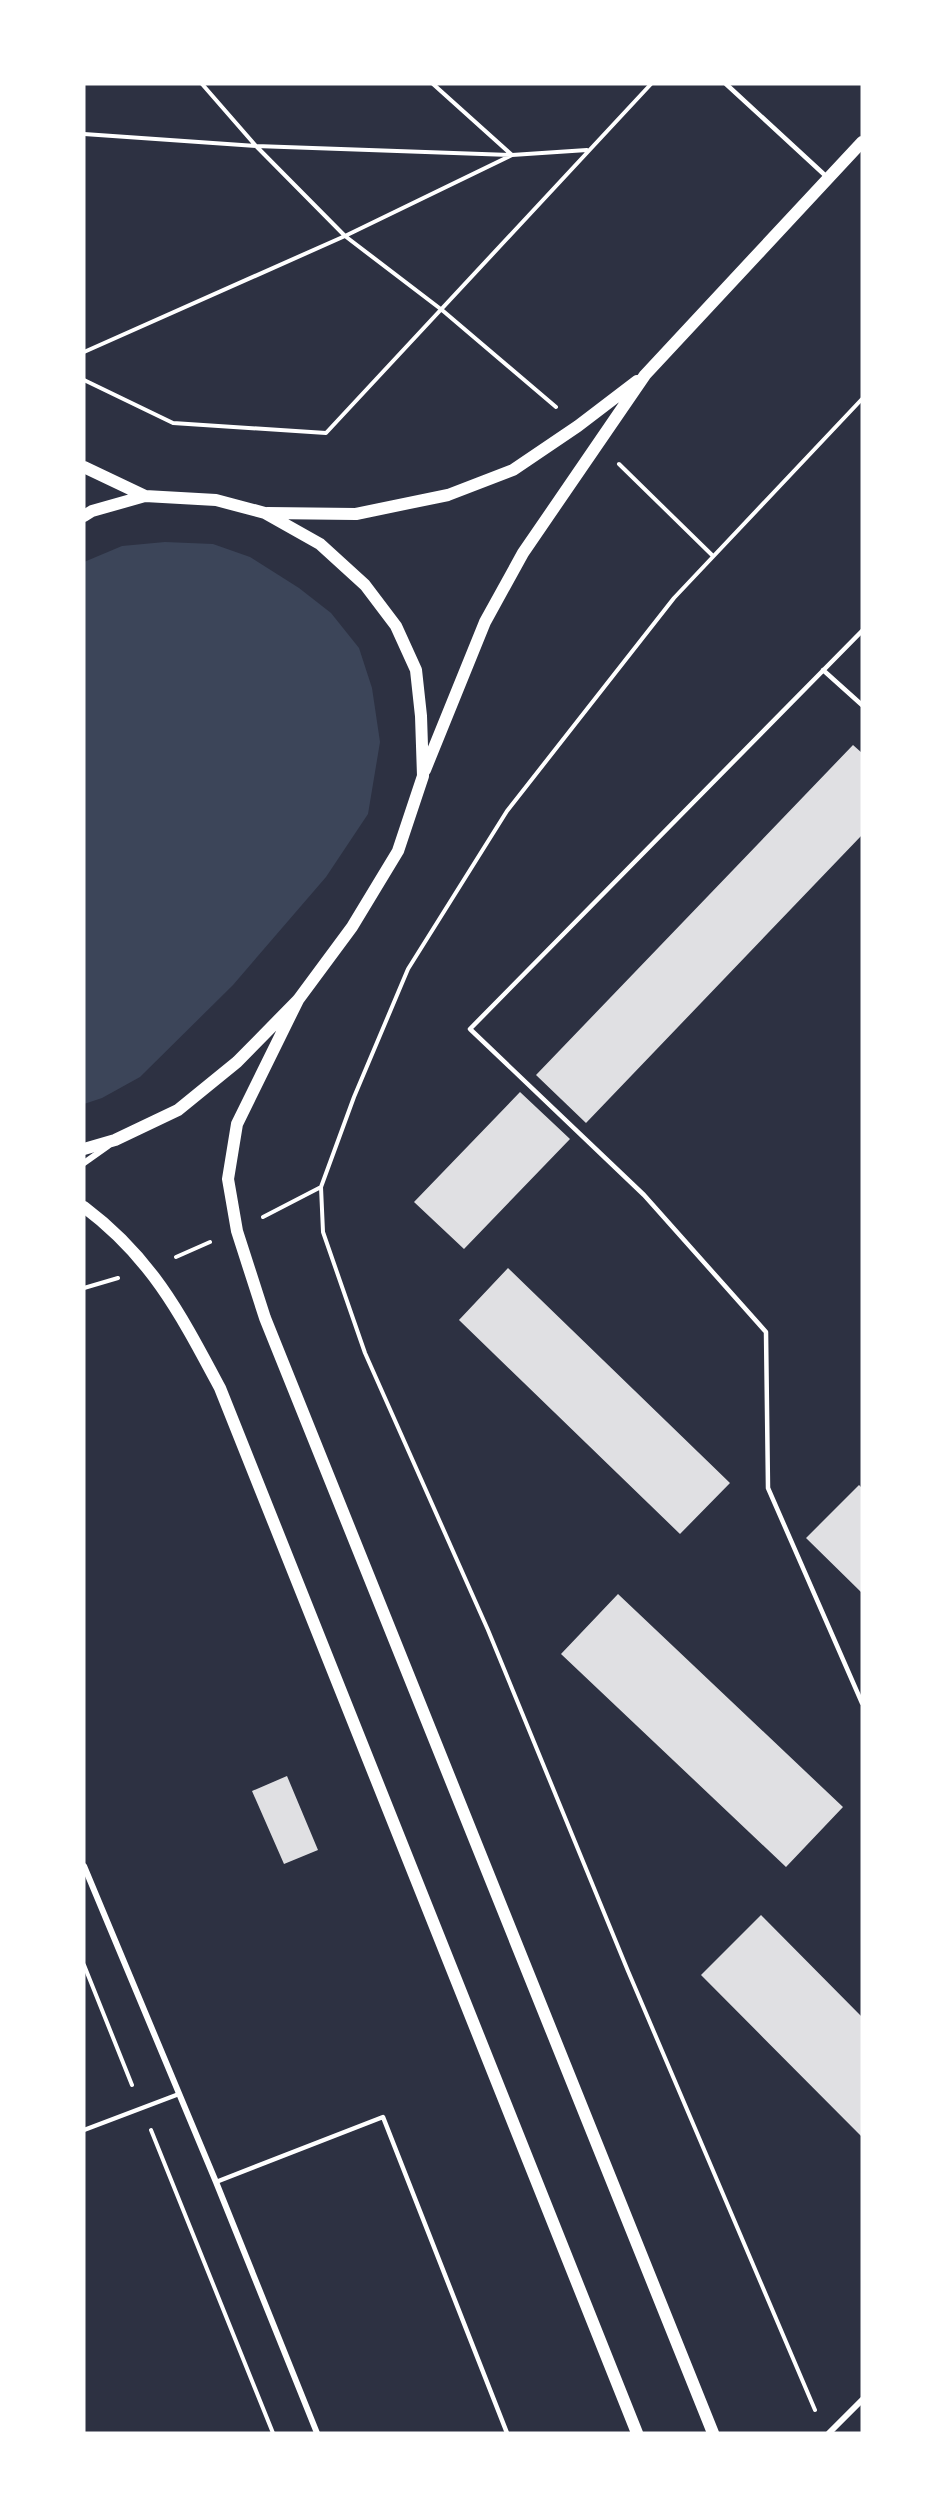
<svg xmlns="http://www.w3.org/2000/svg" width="946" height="2517" font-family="'Golos Text',sans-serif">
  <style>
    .green { fill: #3c4559 }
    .building { fill: #e0e0e3 }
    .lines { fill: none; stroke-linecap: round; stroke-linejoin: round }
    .path { stroke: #fff; stroke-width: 4 }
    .service { stroke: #fff; stroke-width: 4.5 }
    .minor { stroke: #fff; stroke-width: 6 }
    .secondary { stroke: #fff; stroke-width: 12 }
  </style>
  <rect width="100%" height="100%" fill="#2d3142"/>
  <path class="green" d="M165 542 213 544 250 557 299 588 331 613 359 648 372 688 380 742 368 814 326 877 233 985 140 1077 102 1098 84 1104V562L122 546Z"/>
  <path class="building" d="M853 745 862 753V835L586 1123 536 1075Z
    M520 1092 570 1139 464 1249 414 1202Z
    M508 1268 730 1483 680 1534 459 1320Z
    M859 1485 862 1488V1593L806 1538Z
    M618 1594 843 1807 786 1867 561 1654Z
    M287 1776 318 1850 284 1864 252 1791Z
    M761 1915 862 2017V2137L701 1975Z"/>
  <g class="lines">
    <path class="path" d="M202 84 256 146 345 236 442 310 556 407
      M433 84 512 155 587 150
      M84 134 256 146 512 155 345 236 84 352
      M84 380 173 423 326 433 651 84
      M619 464 713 556
      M263 1217 321 1187
      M176 1257 210 1242
      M84 1288 118 1278
      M84 1965 132 2085
      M151 2130 273 2433
      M815 2410 628 1971 488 1630 365 1353 323 1232 321 1187 354 1097 408 969 507 811 674 598 862 399"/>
    <path class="service" d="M726 84 828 178
      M862 631 470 1029 644 1195 766 1332 768 1488 862 1703
      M823 670 862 705
      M84 2130 179 2094
      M216 2182 383 2117 507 2433"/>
    <path class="minor" d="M84 1163 108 1146
      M84 1866 216 2182 317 2433
      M829 2433 862 2400"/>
    <path class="secondary" d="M84 467 145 496
      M267 513 356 514 448 495 513 470 578 426 637 381
      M84 516 92 511 145 496 216 500 265 513 320 544 365 585 396 626 416 670 421 716 423 776 398 851 352 927 298 1000 237 1062 178 1110 115 1140 84 1149
      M425 770 485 622 523 553 645 375 862 142
      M298 1000 237 1124 228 1179 237 1231 265 1318 713 2433
      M84 1207C152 1258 181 1315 220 1388L637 2433"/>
  </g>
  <rect width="946" height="2517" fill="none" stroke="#ffffff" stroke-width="171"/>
</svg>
